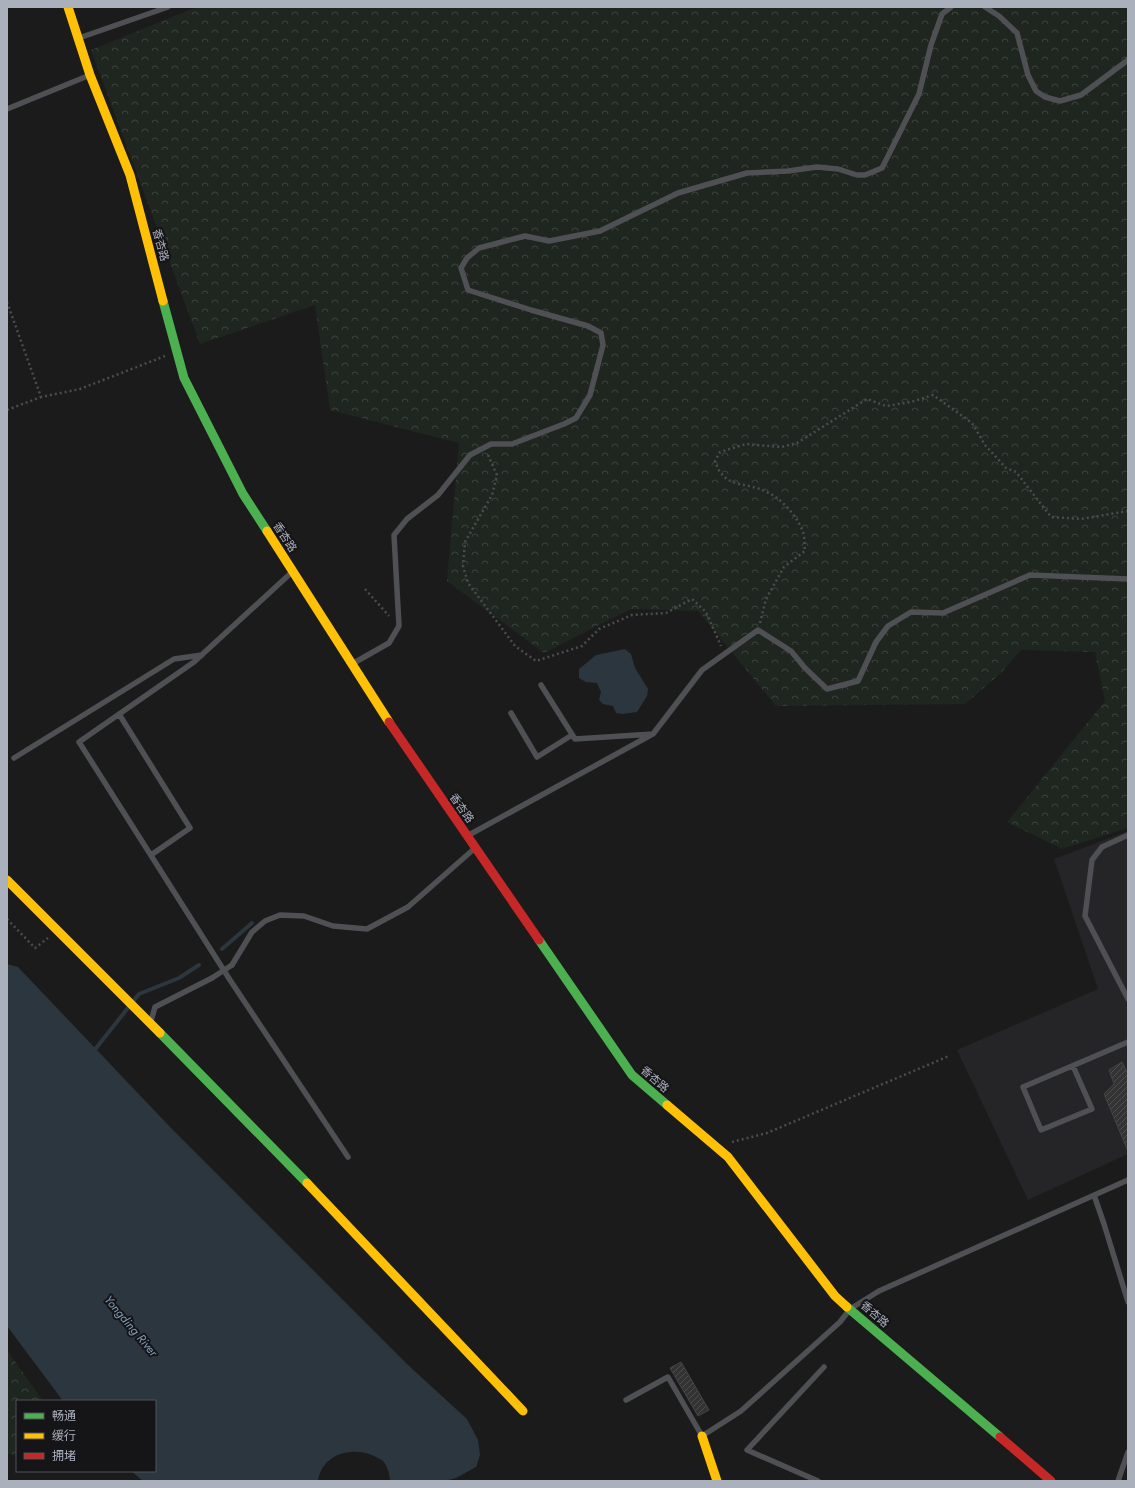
<svg xmlns="http://www.w3.org/2000/svg" width="1135" height="1488" font-family="Jost,'Noto Sans SC',sans-serif">
  <style>
    .built { fill: #252427 }
    .forest { fill: url(#forest-crowns) }
    .water { fill: #2c363e }
    .lines { fill: none; stroke-linecap: round; stroke-linejoin: round }
    .stream { stroke: #2c363e; stroke-width: 4 }
    .building { fill: url(#building-hatch); stroke: #434447 }
    .path { stroke: #4b4c4f; stroke-width: 2.5; stroke-dasharray: 2 3; stroke-linecap: butt }
    .lane { stroke: #4f5054; stroke-width: 5.5 }
    .fast { stroke: #4caf50; stroke-width: 9 }
    .slow { stroke: #ffc107; stroke-width: 9 }
    .jam { stroke: #c62828; stroke-width: 9 }
    .lane-bridge { stroke: #4f5054; stroke-width: 5.5 }
    .labels { text-anchor: middle; stroke-width: 4; stroke-linejoin: round; paint-order: stroke }
    .street-label { font-size: 11px; fill: #abb0bd; stroke: #151417 }
    .water-label { font-size: 12px; font-style: italic; fill: #809eba; stroke: #151417 }
  </style>
  <defs>
    <pattern id="forest-crowns" width="20" height="18" patternUnits="userSpaceOnUse"><rect width="20" height="18" fill="#1e261f"/><path d="M2 6a3 3 0 1 1 6 0M12 15a3 3 0 1 1 6 0" fill="none" stroke="#3c433e"/></pattern>
    <pattern id="building-hatch" width="6" height="6" patternUnits="userSpaceOnUse"><rect width="6" height="6" fill="#333"/><path d="M-1 1l2-2M0 6l6-6M5 7l2-2" fill="none" stroke="#4e4e4f"/></pattern>
  </defs>
  <rect width="100%" height="100%" fill="#1b1b1b"/>
  <path class="built" d="M1128 831V1154L1028 1200 957 1050 1098 989 1054 859Z"/>
  <path class="forest" d="M197 7H1128V828L1062 849 1007 822 1105 701 1095 652 1021 650 1001 673 965 704 776 706 698 611 631 609 544 653 447 581 459 443 330 410 315 305 200 344 91 50Z
    M7 1350 43 1401H17V1456L7 1453Z"/>
  <path class="water" d="M625 649 631 654 635 668 648 689 647 696 637 712 623 714 616 713 613 706 603 704 599 700 601 692 597 683 586 682 579 678V669L596 655Z
    M7 964 18 967 171 1128 408 1365 467 1419 478 1440 480 1455 476 1467 456 1478 444 1481H390C390 1475 387 1465 383 1461 381 1459 377 1458 374 1456 352 1446 322 1454 318 1481H143L131 1471H155V1401H63L7 1326Z"/>
  <g class="lines">
    <path class="stream" d="M222 949 252 923
      M93 1052 139 994 179 978 199 965"/>
  </g>
  <path class="building" d="M1122 1062 1128 1074V1151L1104 1094 1114 1084 1109 1070Z
    M681 1362 709 1410 698 1416 670 1368Z"/>
  <g class="lines">
    <path class="path" d="M7 302 41 397 80 389 165 356
      M7 410 41 397
      M488 455 497 475 492 495 465 542 463 566 468 583 515 646 536 661 582 646 599 629 632 615 666 613 692 599 706 612 721 646
      M365 589 389 616
      M760 623 766 599 784 567 805 551C804 545 805 538 803 532 797 516 782 499 767 492 746 481 724 490 715 461L720 452 746 444 781 447 797 443 867 399 886 406 911 402 933 395 972 423 985 445 1006 468 1016 472 1051 517 1081 519 1128 511
      M7 919 35 948 48 938
      M732 1142 767 1133 949 1056"/>
    <path class="lane" d="M985 7 999 16 1017 33 1028 75 1036 91 1045 97 1060 101 1081 95 1128 60
      M79 38 168 7
      M7 109 90 75
      M292 572 194 662 79 742 230 980 348 1157
      M352 664 389 643 399 626 394 535 407 519 438 495 470 455 491 444H512L564 424 576 418 590 395 603 345 601 333 588 326 531 310 468 290 461 268 467 258 479 248 525 236 549 241 600 231 678 193 747 173 788 171 817 167 838 169 857 175H865L882 168 919 94 931 45 942 14 951 7
      M541 685 575 739 653 734 702 670 758 630 791 651 805 668 827 689 858 681 876 642 888 626 911 612 943 613 1030 575 1128 579
      M511 713 537 757 572 735
      M119 714 190 828 151 855
      M14 758 174 659 202 655
      M1128 835 1102 847 1092 860 1085 916 1128 999
      M467 836 651 735
      M232 965 252 932 265 921 280 915 304 916 333 926 367 929 408 907 475 848
      M151 1021 155 1007 212 978
      M1073 1066 1092 1109 1041 1130 1023 1087 1128 1042
      M1094 1195 1104 1224 1128 1302
      M626 1400 668 1377 702 1436 741 1411 840 1322 850 1309 879 1291 1128 1180
      M818 1481 747 1450 824 1367
      M1118 1481 1128 1452"/>
    <path class="fast" d="M163 301 184 378 243 494 267 531
      M539 940 632 1075 667 1105
      M160 1033 307 1183
      M847 1307 1000 1437"/>
    <path class="slow" d="M68 7 90 75 130 175 163 301
      M267 531 389 722
      M7 880 160 1033
      M667 1105 728 1157 835 1296 847 1307
      M307 1183 523 1411
      M702 1436 717 1481"/>
    <path class="jam" d="M389 722 539 940
      M1000 1437 1051 1481"/>
    <path class="lane-bridge" d="M212 978 232 965"/>
  </g>
  <g class="labels">
    <g class="street-label">
      <text transform="translate(161 245) rotate(75)" y="4">香杏路</text>
      <text transform="translate(285 537) rotate(57)" y="4">香杏路</text>
      <text transform="translate(462 808) rotate(55)" y="4">香杏路</text>
      <text transform="translate(655 1079) rotate(41)" y="4">香杏路</text>
      <text transform="translate(875 1314) rotate(41)" y="4">香杏路</text>
    </g>
    <g class="water-label">
      <text transform="translate(131 1326) rotate(50)" y="4">Yongding River</text>
    </g>
  </g>
  <rect width="1135" height="1488" fill="none" stroke="#abb0bd" stroke-width="16"/>
  <rect x="16" y="1400" width="140" height="72" fill="#151417" stroke="#515259"/>
  <rect x="24" y="1413" width="20" height="6" fill="#4caf50" stroke="#515259"/>
  <text x="52" y="1420" font-size="12" fill="#abb0bd">畅通</text>
  <rect x="24" y="1433" width="20" height="6" fill="#ffc107" stroke="#515259"/>
  <text x="52" y="1440" font-size="12" fill="#abb0bd">缓行</text>
  <rect x="24" y="1453" width="20" height="6" fill="#c62828" stroke="#515259"/>
  <text x="52" y="1460" font-size="12" fill="#abb0bd">拥堵</text>
</svg>
